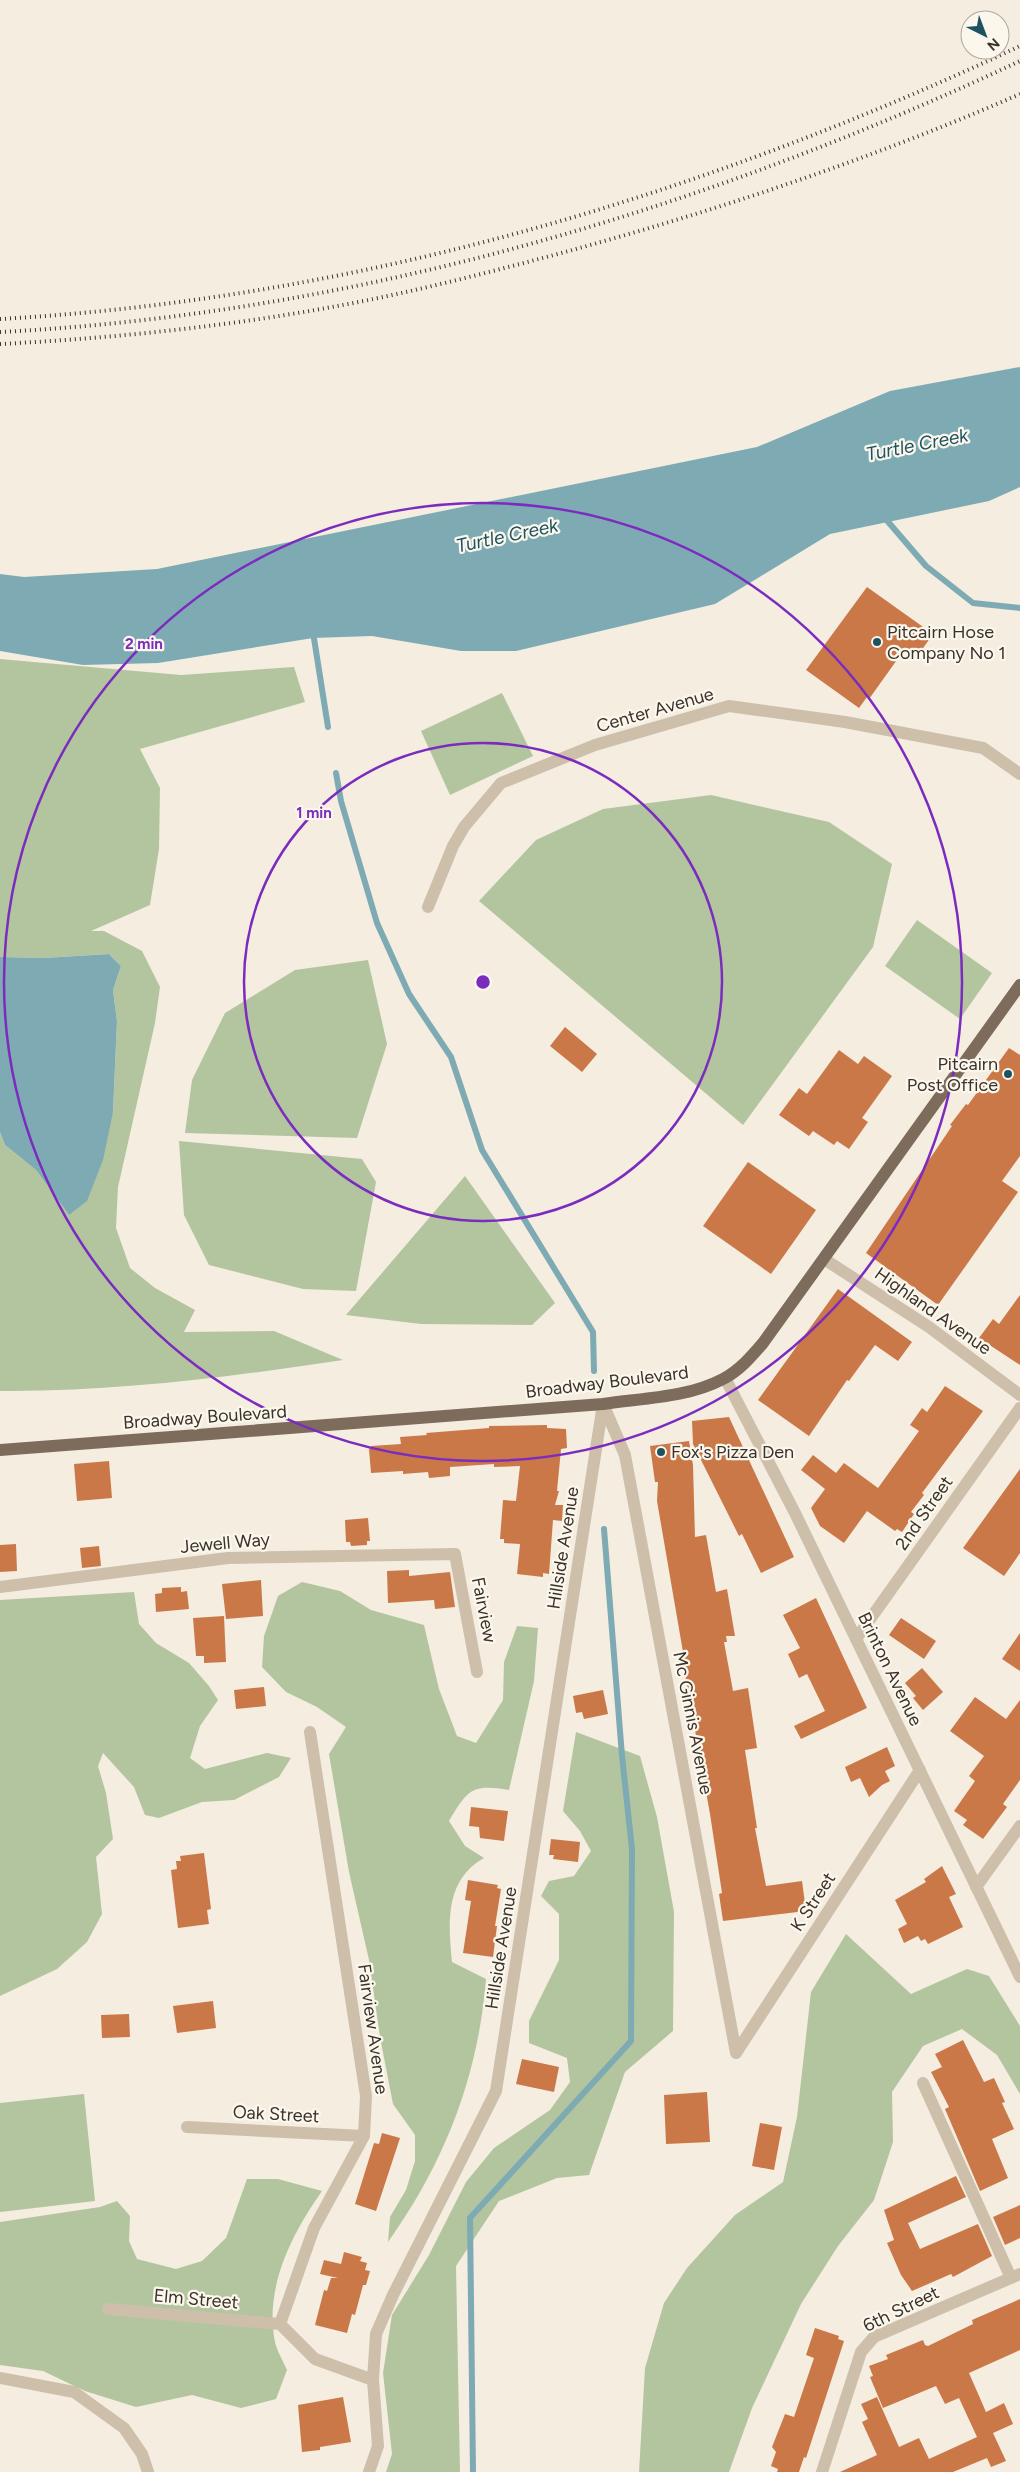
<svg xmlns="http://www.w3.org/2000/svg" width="1020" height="2472" font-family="Figtree,sans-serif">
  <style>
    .green { fill: #b3c59f }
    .water { fill: #7eaab3 }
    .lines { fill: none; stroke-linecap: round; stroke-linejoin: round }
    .stream { stroke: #7eaab3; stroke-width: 6 }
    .building { fill: #cb7848 }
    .minor { stroke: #cebfab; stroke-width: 12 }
    .tertiary { stroke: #cebfab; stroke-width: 12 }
    .primary { stroke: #7d6b5b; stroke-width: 12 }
    .rail { stroke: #3b322a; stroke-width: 4; stroke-dasharray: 1 4; stroke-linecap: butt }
    .ring { fill: none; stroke: #7b2cbf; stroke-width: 2.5 }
    .poi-dot { fill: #1e525f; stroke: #fbf7ed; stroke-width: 2 }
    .labels { text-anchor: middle; stroke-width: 4.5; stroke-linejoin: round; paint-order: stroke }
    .poi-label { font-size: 18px; fill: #3b322a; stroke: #fbf7ed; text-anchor: start }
    .street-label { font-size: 18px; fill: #3b322a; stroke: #fbf7ed }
    .water-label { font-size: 19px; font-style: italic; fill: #1e525f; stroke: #fbf7ed }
    .centre { fill: #7b2cbf; stroke: #fbf7ed; stroke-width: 2.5 }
    .ring-label { font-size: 15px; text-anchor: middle; font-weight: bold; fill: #7b2cbf; stroke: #fbf7ed; stroke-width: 4.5; stroke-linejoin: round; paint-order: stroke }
  </style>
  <rect width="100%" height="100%" fill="#f4ede0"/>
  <path class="green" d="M0 659 181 675 294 667 305 702 140 749 160 788 159 849 150 905 91 931H104L142 951 160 987 155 1023 118 1187 116 1228 130 1268 155 1288 195 1310 184 1332 274 1331 343 1360C229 1377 116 1392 0 1391V1132L5 1145 36 1170 69 1215 113 1112 117 1021 113 990 121 966 109 954 44 958 0 957Z
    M502 693 533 756 450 795 421 731Z
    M711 795 829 822 892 864 873 947 743 1125 479 901 536 840 603 809Z
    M917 920 992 973 960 1019 885 966Z
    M368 960 387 1044 357 1138 185 1133 192 1080 225 1013 295 970Z
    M179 1141 362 1159 376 1182 356 1291 303 1289 209 1265 184 1215Z
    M465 1176 555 1303 532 1325 421 1324 346 1315Z
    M302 1582 340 1591 371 1610 424 1625 439 1689 457 1736 476 1743 503 1700 504 1662 517 1626 538 1628 534 1681 509 1790C472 1784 468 1789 449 1821L465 1846 484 1858C445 1880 448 1922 452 1962L486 1979C478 2077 445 2162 388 2242L390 2217 406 2190 415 2161V2135L393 2104 380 2037 369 1960 349 1872 329 1754 346 1727 317 1707 286 1692 262 1667 264 1636 278 1596Z
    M134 1592 139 1624 156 1643 189 1663 209 1686 218 1700 200 1726 190 1758 205 1769 267 1753 291 1758 279 1777 234 1800 202 1802 159 1818 145 1815 134 1787 103 1753 98 1766 106 1793 113 1839 96 1857 102 1914 87 1942 57 1969 0 1996V1600Z
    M576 1732 640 1756 657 1817 674 1912 673 2031 625 2072 589 2175 557 2178 499 2201 456 2266 460 2472H386L392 2454 383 2373 392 2315 429 2255 466 2182 494 2148 550 2110 570 2082 567 2058 529 2043V2021L559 1960V1914L541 1896 549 1881 574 1876 591 1851 580 1831 563 1811Z
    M846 1934 911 1994 967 1969 989 1976 1020 2026V2094L997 2055 962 2029 923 2046 892 2092 893 2142 874 2200 838 2246 801 2304 752 2408 729 2472H639L645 2368 664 2303 687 2268 735 2215 783 2182 797 2117 811 1992Z
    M84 2094 95 2201 0 2212V2103Z
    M247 2179H278L322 2191C292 2234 264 2287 275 2342 277 2351 283 2361 287 2370L276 2399 241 2408 192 2395 136 2407 85 2391 43 2371 0 2365V2222L100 2207 117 2201 130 2216 129 2241 137 2259 176 2269 202 2261 226 2238Z"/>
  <path class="water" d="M1020 367V487L989 501 830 534 715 604 516 651H461L372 636 313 638 158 663 83 665 0 651V574L24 577 157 569 757 447 890 391Z
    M109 954 121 966 113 990 117 1021 113 1112 103 1160 87 1201 69 1215 36 1170 5 1145 0 1132V957L44 958Z"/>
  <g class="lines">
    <path class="stream" d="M884 517 926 566 973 603 1020 608
      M313 632 328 727
      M336 773 341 801 377 923 409 994 451 1057 482 1150 593 1332 594 1371
      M473 2472 470 2218 631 2041 632 1849 622 1756 604 1529"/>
  </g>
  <path class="building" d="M867 587 933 634 916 658 904 650 869 699 867 697 859 708 806 670Z
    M565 1027 597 1054 582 1072 550 1046Z
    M1009 1048 1020 1055V1156L1002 1181 1018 1192 938 1305 866 1253 952 1126 950 1125 966 1104 968 1105Z
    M839 1050 858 1064 864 1056 892 1076 862 1118 868 1122 849 1149 837 1141 834 1145 813 1131 809 1136 779 1115 799 1088 807 1094Z
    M748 1162 816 1210 771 1274 703 1226Z
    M838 1289 912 1342 898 1361 875 1345 849 1381 847 1380 809 1436 758 1400Z
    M1020 1295V1365L979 1338 993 1319 999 1324Z
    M945 1386 983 1411 922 1493 924 1495 911 1512 914 1514 902 1532 897 1529 895 1531 867 1511 844 1543 820 1526 811 1508 825 1489 801 1470 813 1455 836 1473 844 1463 878 1488 919 1431 910 1425 922 1408 927 1412Z
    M729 1417 794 1557 761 1573 742 1534 739 1536 693 1444 692 1421Z
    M547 1425V1428L566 1429 567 1448 561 1449 557 1491H559L555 1505H563L562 1521 553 1520 549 1574 543 1573V1577L517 1574 520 1544 504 1543V1539H500L503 1500 516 1501 520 1466 494 1467V1464L450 1467V1476L429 1478 428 1472 403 1474V1471L371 1473 369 1449 372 1448 371 1446 401 1444 400 1437 427 1435 426 1433 489 1428V1426Z
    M689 1441 693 1465 695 1537 706 1535 716 1592 727 1589 735 1636H726L727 1642H724L733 1691 748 1688 757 1748 745 1750 757 1828H755L766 1886 802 1881 806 1911 723 1921 719 1894 722 1893 710 1814 681 1652H683L657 1501 658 1482H655L650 1446Z
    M109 1461 112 1498 77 1501 74 1464Z
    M1020 1469V1553L1004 1576 963 1548Z
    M368 1518 370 1541H367V1545L351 1546 350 1542H346L345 1520Z
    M16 1544 17 1571 0 1572V1545Z
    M99 1546 101 1566 82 1568 80 1548Z
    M409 1570V1576L450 1572 455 1607 435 1609 434 1600 388 1603 387 1571Z
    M261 1580 263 1616 226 1619 222 1584Z
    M181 1587V1592L187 1591 189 1609 156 1612 155 1594 162 1593V1588Z
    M816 1598 867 1708 801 1739 794 1726 825 1711 807 1674 799 1678 788 1654 800 1648 783 1615Z
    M224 1616 226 1662 204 1663V1656H196L193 1618Z
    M901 1618 936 1641 924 1659 889 1635Z
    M1020 1633V1671L1002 1659Z
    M922 1668 943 1692 923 1710 913 1698 916 1696 905 1683Z
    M264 1687 266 1706 236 1709 234 1690Z
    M603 1690 608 1714 584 1719 582 1712 576 1713 573 1696Z
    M975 1697 1006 1719 1020 1700V1780L1003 1804 1007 1807 983 1839 963 1825 967 1820 954 1811 975 1781 969 1776 984 1756 950 1731Z
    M887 1747 895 1766 885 1771 890 1781 882 1785 869 1797 860 1778 851 1782 845 1767Z
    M471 1807 508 1811 504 1841 480 1838 479 1827 469 1826Z
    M551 1839 580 1842 578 1862 553 1859 554 1855H549Z
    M204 1853 211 1909 207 1910 209 1924 178 1928 171 1870 177 1869 176 1861H181L180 1856Z
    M942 1866 956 1894 949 1897 963 1927 928 1944 925 1939 921 1941 918 1936 904 1943 898 1929 907 1924 895 1900 926 1882 924 1879Z
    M468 1880 498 1885 497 1888 501 1889 495 1926H497L493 1957 463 1953 471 1901 465 1900Z
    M213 2001 216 2028 177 2033 173 2006Z
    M129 2014 130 2037 102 2038 101 2015Z
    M963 2040 984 2082 994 2078 1005 2102 1002 2103 1014 2129 992 2139 1008 2178 980 2191 945 2109 949 2107 931 2072 942 2067 935 2054Z
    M522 2059 559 2067 554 2092 516 2084Z
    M707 2092 710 2142 666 2144 664 2095Z
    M760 2123 782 2127 774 2170 752 2166Z
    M382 2133 400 2138 376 2211 355 2204 374 2143 379 2144Z
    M956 2176 966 2197 908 2223 920 2249 978 2224 992 2256 953 2277 951 2274 912 2291 901 2275 887 2243 894 2240 884 2210Z
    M1020 2205V2238L1005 2245 993 2217Z
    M344 2252 362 2257 360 2261 367 2263 365 2270 370 2271 366 2285H363L355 2315 352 2314 347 2333 315 2325 324 2290 327 2291 331 2278H338L320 2274 324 2260 341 2264Z
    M1020 2299V2350L969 2373 986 2412 1004 2403 1013 2424 993 2433 1006 2461 991 2467 987 2458 953 2472H840L877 2455 862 2422 868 2419 861 2404 877 2397 899 2447 919 2438 929 2459 977 2437 959 2398 945 2404 936 2386 883 2408 870 2377 873 2376 869 2366 888 2359 886 2355 923 2340 925 2345 928 2346 973 2324 972 2320Z
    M815 2328 839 2336 838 2339 844 2341 806 2458 804 2457 799 2472H777L778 2469 771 2466 776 2452 772 2447 785 2414 794 2417 814 2358 806 2355Z
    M343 2397 351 2442 320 2447V2450L302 2452 298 2405Z"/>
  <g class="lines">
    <path class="minor" d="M428 907 453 846 464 827 501 783 595 745 729 706 845 722 983 748 1020 774
      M824 1259 929 1327 1020 1395
      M603 1404 625 1455 736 2053
      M0 1587 228 1558 455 1554 477 1672
      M856 1639 1020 1408
      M976 1887 1020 1826
      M736 2053 920 1770
      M923 2083 1011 2278
      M187 2127 364 2136
      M108 2309 280 2324
      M280 2324 314 2228 364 2136 366 2096 310 1732
      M280 2324 315 2359 373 2380
      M0 2378 74 2392 124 2428 142 2454 148 2472
      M369 2472 378 2446 373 2380 376 2334 393 2295 496 2091 603 1404
      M822 2472 861 2352 874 2337 1020 2274"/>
    <path class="tertiary" d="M725 1378 795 1513 1020 1977"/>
    <path class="primary" d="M0 1450 603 1404C643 1398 687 1398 723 1379 739 1371 752 1356 763 1343L1020 985"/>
    <path class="rail" d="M0 319C355 299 699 197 1020 46
      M0 332C353 314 701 211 1020 61
      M0 344C116 338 233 326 348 304 417 291 486 273 554 255 713 212 869 160 1020 94"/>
  </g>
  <g class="ring">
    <circle cx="483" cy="982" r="239"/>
    <circle cx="483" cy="982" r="479"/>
  </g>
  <g class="poi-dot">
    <circle cx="877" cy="642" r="5"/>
    <circle cx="1008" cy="1074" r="5"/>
    <circle cx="661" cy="1452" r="5"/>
  </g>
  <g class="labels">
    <g class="poi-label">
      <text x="887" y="638">Pitcairn Hose<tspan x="887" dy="21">Company No 1</tspan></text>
      <text x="998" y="1070" text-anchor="end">Pitcairn<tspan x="998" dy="21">Post Office</tspan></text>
      <text x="671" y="1458">Fox's Pizza Den</text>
    </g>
    <g class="street-label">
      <text transform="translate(655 710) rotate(-16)" y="6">Center Avenue</text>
      <text transform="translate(933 1311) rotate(35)" y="6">Highland Avenue</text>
      <text transform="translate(607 1382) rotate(-7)" y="6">Broadway Boulevard</text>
      <text transform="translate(205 1417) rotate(-4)" y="6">Broadway Boulevard</text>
      <text transform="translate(924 1513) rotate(-55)" y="6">2nd Street</text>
      <text transform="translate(225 1543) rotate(-5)" y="6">Jewell Way</text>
      <text transform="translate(563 1548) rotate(-81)" y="6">Hillside Avenue</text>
      <text transform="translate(484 1610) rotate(79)" y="6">Fairview</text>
      <text transform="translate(890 1669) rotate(64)" y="6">Brinton Avenue</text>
      <text transform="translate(693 1723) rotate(79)" y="6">Mc Ginnis Avenue</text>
      <text transform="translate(813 1902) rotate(-57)" y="6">K Street</text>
      <text transform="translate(501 1948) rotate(-81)" y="6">Hillside Avenue</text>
      <text transform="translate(373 2029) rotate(82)" y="6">Fairview Avenue</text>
      <text transform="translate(276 2114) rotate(3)" y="6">Oak Street</text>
      <text transform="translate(196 2299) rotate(5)" y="6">Elm Street</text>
      <text transform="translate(901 2309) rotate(-26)" y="6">6th Street</text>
    </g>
    <g class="water-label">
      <text transform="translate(917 444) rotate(-11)" y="7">Turtle Creek</text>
      <text transform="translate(507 535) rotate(-12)" y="7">Turtle Creek</text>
    </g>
  </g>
  <circle cx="483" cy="982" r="8" class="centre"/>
  <g class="ring-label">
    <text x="144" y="649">2 min</text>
    <text x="314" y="818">1 min</text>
  </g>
  <g transform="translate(985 35) rotate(138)"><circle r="24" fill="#fbf7ed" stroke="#aea89f"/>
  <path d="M0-4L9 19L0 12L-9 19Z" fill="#1e525f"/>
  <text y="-8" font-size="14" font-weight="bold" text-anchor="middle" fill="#3b322a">N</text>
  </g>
</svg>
